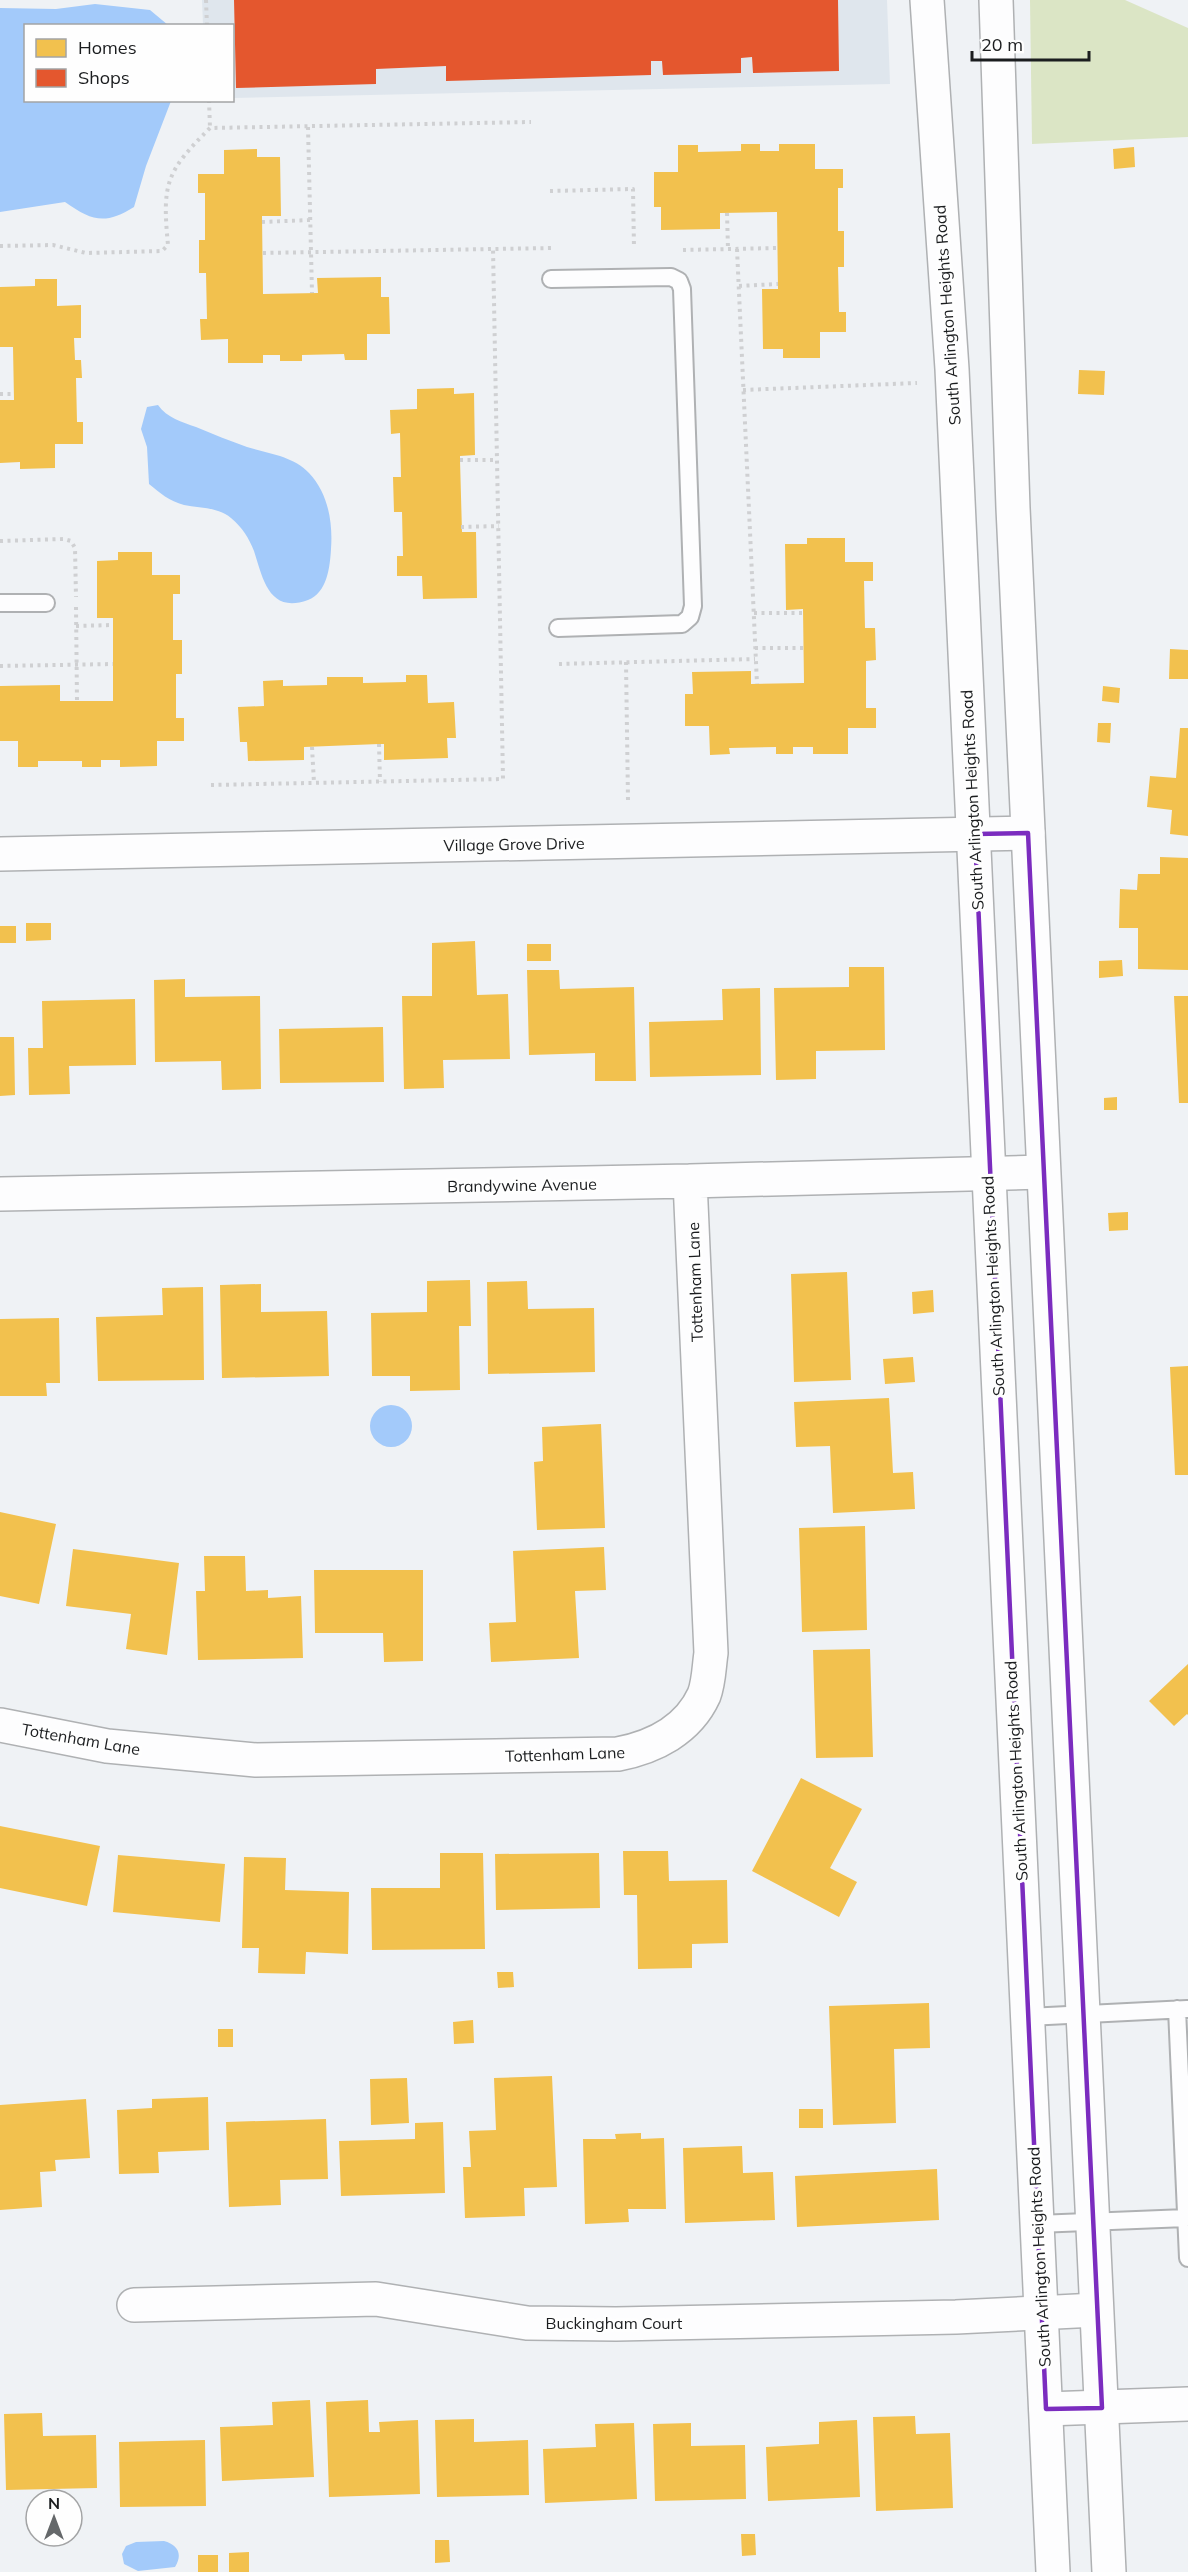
<svg xmlns="http://www.w3.org/2000/svg" width="1188" height="2572" font-family="Mulish,sans-serif">
  <style>
    .built { fill: #dfe6ed }
    .green { fill: #dbe5c5 }
    .water { fill: #a3cafa }
    .homes { fill: #f2c14e }
    .shops { fill: #e4572e }
    .lines { fill: none; stroke-linecap: round; stroke-linejoin: round }
    .lane-casing { stroke: #afb1b3; stroke-width: 20 }
    .street-casing { stroke: #afb1b3; stroke-width: 36 }
    .secondary-casing { stroke: #afb1b3; stroke-width: 36 }
    .path { stroke: #cfd0d2; stroke-width: 4; stroke-dasharray: 3 4.5; stroke-linecap: butt }
    .lane { stroke: #fdfdfe; stroke-width: 16 }
    .street { stroke: #fdfdfe; stroke-width: 33 }
    .secondary { stroke: #fdfdfe; stroke-width: 33 }
    .marked { fill: none; stroke: #7b2cbf; stroke-width: 4.5; stroke-linejoin: round }
    .labels { text-anchor: middle; stroke-width: 6; stroke-linejoin: round; paint-order: stroke }
    .street-label { font-size: 16px; fill: #1b1d1f; stroke: #fefefe }
  </style>
  <rect width="100%" height="100%" fill="#eff2f5"/>
  <path class="built" d="M202 0H887L890 84 233 98 232 26 203 25Z"/>
  <path class="green" d="M1030 0H1125L1188 28V137L1032 144Z"/>
  <path class="water" d="M95 4 150 10 168 25 26 26V100L171 101 146 166 134 207C105 225 92 221 65 202L0 212V8L56 9Z
    M158 405C167 418 182 422 196 427 213 434 230 441 247 447 269 454 293 456 309 473 328 493 333 522 331 549 330 567 327 593 308 600 269 614 263 579 254 551 249 538 242 527 231 518 218 507 199 508 184 505 169 501 160 493 149 484L147 447 141 429 147 407Z
    M370 1426a21 21 0 1 1 42 0a21 21 0 1 1-42 0Z
    M164 2541C178 2545 183 2554 175 2567L138 2571 124 2564 122 2554 126 2546 136 2542Z"/>
  <path class="homes" d="M741 144H760V151H779V144H815V169H843V188H838V231H844V267H838L839 312H846V332H820V358H783V349H763L762 289H778L777 212 720 213V229L661 230V207H654V172H678V145H698V152L741 151Z
    M1134 147 1135 167 1114 169 1113 149Z
    M257 149V157H280L281 216H262L263 294 318 293 317 278 381 277V297H389L390 334H367V360H345L344 354 302 355V361H280V355H263V363H228V339L201 340 200 319H207L206 273H199V240H205V193H198V174H224V150Z
    M35 279H57V306L81 305V338H74L75 360H81L82 378H76L77 422H83V444H55V468L20 469V462L0 463V400H14L13 347H0V287L35 286Z
    M1079 370 1105 371 1104 395 1078 394Z
    M454 388V394L474 393 475 455 460 456V460L462 532H476L477 598 423 599 422 576H397V556H403L402 512H394L393 477H401L400 433 391 434 390 410 417 409V389Z
    M807 538H845V562H873V581H864L865 628H875L876 660 866 661V708H876V728H848V754H813V747H793V754H776V747L729 748 730 754 710 755 709 726H685V694H693L692 672 751 671V684L804 683 803 609 786 610 785 544H807Z
    M118 552H152V575H180V594H173V640H182V674H176V718H184V741H157V766L120 767V760H101V767H82V761H38V767H18V741H0V686L60 685V701H113V618H97V561L118 560Z
    M1170 649 1188 650V679H1169Z
    M406 675H427L428 703 454 702 456 738H447L448 758 384 760V744H379L304 747V760L248 761 247 742H240L238 707 264 706 263 681 283 680V686L327 685V677H363V683L406 682Z
    M1103 686 1120 688 1119 703 1102 701Z
    M1098 723H1111L1110 743 1097 742Z
    M1180 728H1188V836L1170 834 1172 810 1147 807 1150 776 1176 778Z
    M1160 857 1188 858V970L1138 969V928H1119L1120 889 1137 890 1138 874H1160Z
    M26 923H51V940L26 941Z
    M0 926H16V943H0Z
    M475 941 477 995 508 994 510 1059 443 1060 444 1088 404 1089 402 996H432V943Z
    M527 944H551V961H527Z
    M1122 960 1123 976 1099 978V961Z
    M849 967H884L885 1050 816 1051V1079L776 1080 774 988 849 987Z
    M527 970H559L560 989 634 987 636 1081H595V1053L529 1055Z
    M185 979V997L260 996 261 1089 222 1090 221 1061 155 1062 154 980Z
    M760 988 761 1075 650 1077 649 1022 723 1020 722 989Z
    M1174 996H1188V1103H1179Z
    M135 999 136 1065 69 1066 70 1094 29 1095 28 1048H43L42 1001Z
    M383 1027 384 1082 280 1083 279 1029Z
    M0 1037H14L15 1095 0 1096Z
    M1117 1097V1110H1104V1098Z
    M1128 1212V1230L1109 1231 1108 1213Z
    M847 1272 851 1380 794 1382 791 1274Z
    M470 1280 471 1326H459L460 1390 410 1391V1376H372L371 1313 427 1312V1281Z
    M527 1281 528 1309 594 1308 595 1372 488 1374 487 1282Z
    M261 1284V1312L327 1311 329 1376 222 1378 220 1285Z
    M203 1287 204 1380 98 1381 96 1317 163 1315 162 1288Z
    M933 1290 934 1312 913 1314 912 1292Z
    M59 1318 60 1383H46L47 1396H0V1319Z
    M913 1357 915 1382 885 1384 883 1359Z
    M1188 1366V1475H1175L1170 1367Z
    M889 1398 893 1473 913 1472 915 1509 833 1513 830 1446 796 1447 794 1402Z
    M601 1424 605 1528 537 1530 534 1462 543 1461 542 1427Z
    M0 1512 56 1524 39 1604 0 1596Z
    M865 1526 867 1630 802 1632 799 1528Z
    M604 1547 606 1590 575 1591 579 1658 491 1662 489 1623 516 1622 513 1551Z
    M73 1549 179 1563 167 1655 126 1649 131 1614 66 1606Z
    M204 1556H245L246 1591 268 1590V1598L301 1596 303 1658 198 1660 196 1591H205Z
    M314 1570H423V1661L384 1662 383 1633H315Z
    M870 1649 873 1757 816 1758 813 1650Z
    M1188 1664V1715L1187 1714 1174 1726 1149 1701Z
    M801 1778 862 1809 830 1868 857 1882 839 1917 752 1871Z
    M0 1826 100 1846 87 1906 0 1888Z
    M623 1851H668L669 1881 727 1880 728 1943 692 1944V1968L638 1969 637 1895H624Z
    M440 1853H483L485 1949 372 1950 371 1888H440Z
    M599 1853 600 1908 496 1910 495 1854Z
    M118 1855 225 1864 220 1922 113 1912Z
    M244 1857 286 1858 285 1890 349 1892 348 1954 306 1952 305 1974 258 1973 259 1948H242Z
    M497 1972H513L514 1987 498 1988Z
    M929 2003 930 2048 894 2049 896 2123 833 2125 829 2006Z
    M473 2020 474 2043 454 2044 453 2022Z
    M218 2029H233V2047H218Z
    M552 2076 557 2187 524 2188 525 2216 465 2218 463 2167H471L469 2131 496 2130 494 2078Z
    M407 2078 409 2123 371 2125 370 2079Z
    M208 2097 209 2150 158 2152 159 2173 119 2174 117 2110 152 2108V2099Z
    M86 2099 90 2158 55 2160 56 2171 40 2172 42 2207 0 2210V2105Z
    M799 2109H823V2128H799Z
    M326 2119 328 2179 280 2180 281 2205 229 2207 226 2122Z
    M443 2122 445 2193 341 2196 339 2141 415 2139V2123Z
    M641 2133V2139L664 2138 666 2209H628L629 2222 585 2224 583 2139H616L615 2134Z
    M742 2146 743 2173 773 2172 775 2220 685 2223 683 2148Z
    M937 2169 939 2220 797 2227 795 2176Z
    M310 2400 314 2477 222 2481 220 2427 273 2425 272 2402Z
    M368 2400 369 2432H380L379 2422 418 2420 420 2494 329 2497 326 2402Z
    M42 2413 43 2436 96 2435 97 2488 6 2490 4 2414Z
    M915 2416 916 2434 950 2433 953 2508 876 2511 873 2417Z
    M474 2419V2442L528 2440 529 2495 437 2497 435 2420Z
    M857 2420 860 2497 768 2501 766 2447 819 2444V2422Z
    M634 2423 637 2499 545 2503 543 2449 596 2447 595 2424Z
    M691 2423V2446L745 2445 746 2499 655 2501 653 2424Z
    M205 2440 206 2506 120 2507 119 2442Z
    M741 2534H755L756 2555 742 2556Z
    M435 2540H449L450 2562 435 2563Z
    M249 2552V2572H229V2553Z
    M198 2555H218V2572H198Z"/>
  <path class="shops" d="M234 0H838L839 71 753 73 752 57 741 58V73L663 75 662 61H651V75L446 81V66L376 69V84L236 88Z"/>
  <g class="lines">
    <g class="lane-casing">
      <path id="lane" d="M551 279 671 277 679 281 682 289 693 606 690 617 682 624 558 628
        M0 603H46
        M1177 2009 1188 2258
        M1028 2017 1187 2009
        M1037 2224 1186 2218"/>
    </g>
    <g class="street-casing">
      <path id="street" d="M0 854 1028 833
        M0 1194 690 1181 1043 1172
        M0 1725 107 1746 256 1760 618 1754C654 1747 688 1730 704 1695 709 1682 709 1666 711 1653L690 1181
        M134 2305 376 2299 527 2323 616 2324 956 2317 1096 2310
        M1046 2409 1188 2404"/>
    </g>
    <g class="secondary-casing">
      <path id="secondary" d="M927 0 952 369 1053 2572
        M996 0 1013 508 1109 2572"/>
    </g>
    <path class="path" d="M206 0 207 26
      M209 100 210 128
      M308 127 312 293
      M550 191 633 189 634 248
      M727 213 728 249
      M262 222 310 220
      M0 246 53 245 86 253 162 251 168 245C162 183 166 172 210 128L531 122
      M737 249 757 684
      M683 250 777 248
      M263 253 551 248
      M739 286 778 284
      M743 390 917 383
      M0 394H14
      M460 460H497
      M461 527 499 526
      M0 541 64 539 71 541 75 548 76 597
      M76 607 77 701
      M754 613H803
      M76 626 113 625
      M755 648H804
      M626 662 628 800
      M559 664 755 659
      M0 666 113 664
      M379 744 380 782
      M312 747 314 783
      M211 785 503 779 493 248"/>
    <use href="#lane" class="lane"/>
    <use href="#street" class="street"/>
    <use href="#secondary" class="secondary"/>
  </g>
  <path class="marked" d="M1028 833 1102 2408 1046 2409 975 834Z"/>
  <g class="labels">
    <g class="street-label">
      <text transform="translate(947 315) rotate(-94)" y="6">South Arlington Heights Road</text>
      <text transform="translate(972 800) rotate(-93)" y="6">South Arlington Heights Road</text>
      <text transform="translate(514 844) rotate(-1)" y="6">Village Grove Drive</text>
      <text transform="translate(522 1185) rotate(-1)" y="6">Brandywine Avenue</text>
      <text transform="translate(695 1282) rotate(-92)" y="6">Tottenham Lane</text>
      <text transform="translate(993 1286) rotate(-93)" y="6">South Arlington Heights Road</text>
      <text transform="translate(81 1739) rotate(10)" y="6">Tottenham Lane</text>
      <text transform="translate(565 1754) rotate(-2)" y="6">Tottenham Lane</text>
      <text transform="translate(1016 1771) rotate(-93)" y="6">South Arlington Heights Road</text>
      <text transform="translate(1039 2257) rotate(-93)" y="6">South Arlington Heights Road</text>
      <text x="614" y="2329">Buckingham Court</text>
    </g>
  </g>
  <rect x="24" y="24" width="210" height="78" fill="#fefefe" stroke="#a3a4a5" stroke-width="1.5"/>
  <rect x="36" y="39" width="30" height="18" fill="#f2c14e" stroke="#a3a4a5" stroke-width="1.5"/>
  <text x="78" y="54" font-size="18" fill="#1b1d1f">Homes</text>
  <rect x="36" y="69" width="30" height="18" fill="#e4572e" stroke="#a3a4a5" stroke-width="1.5"/>
  <text x="78" y="84" font-size="18" fill="#1b1d1f">Shops</text>
  <g transform="translate(54 2518)"><circle r="28" fill="#fefefe" stroke="#a3a4a5" stroke-width="1.5"/>
  <path d="M0-4.5L10 22L0 15L-10 22Z" fill="#65686a"/>
  <text y="-9" font-size="16" font-weight="bold" text-anchor="middle" fill="#1b1d1f">N</text>
  </g>
  <path d="M972 51v9h117v-9" fill="none" stroke="#1b1d1f" stroke-width="3"/>
  <text x="981" y="51" font-size="18" fill="#1b1d1f" stroke="#fefefe" stroke-width="4.5" paint-order="stroke">20 m</text>
</svg>
